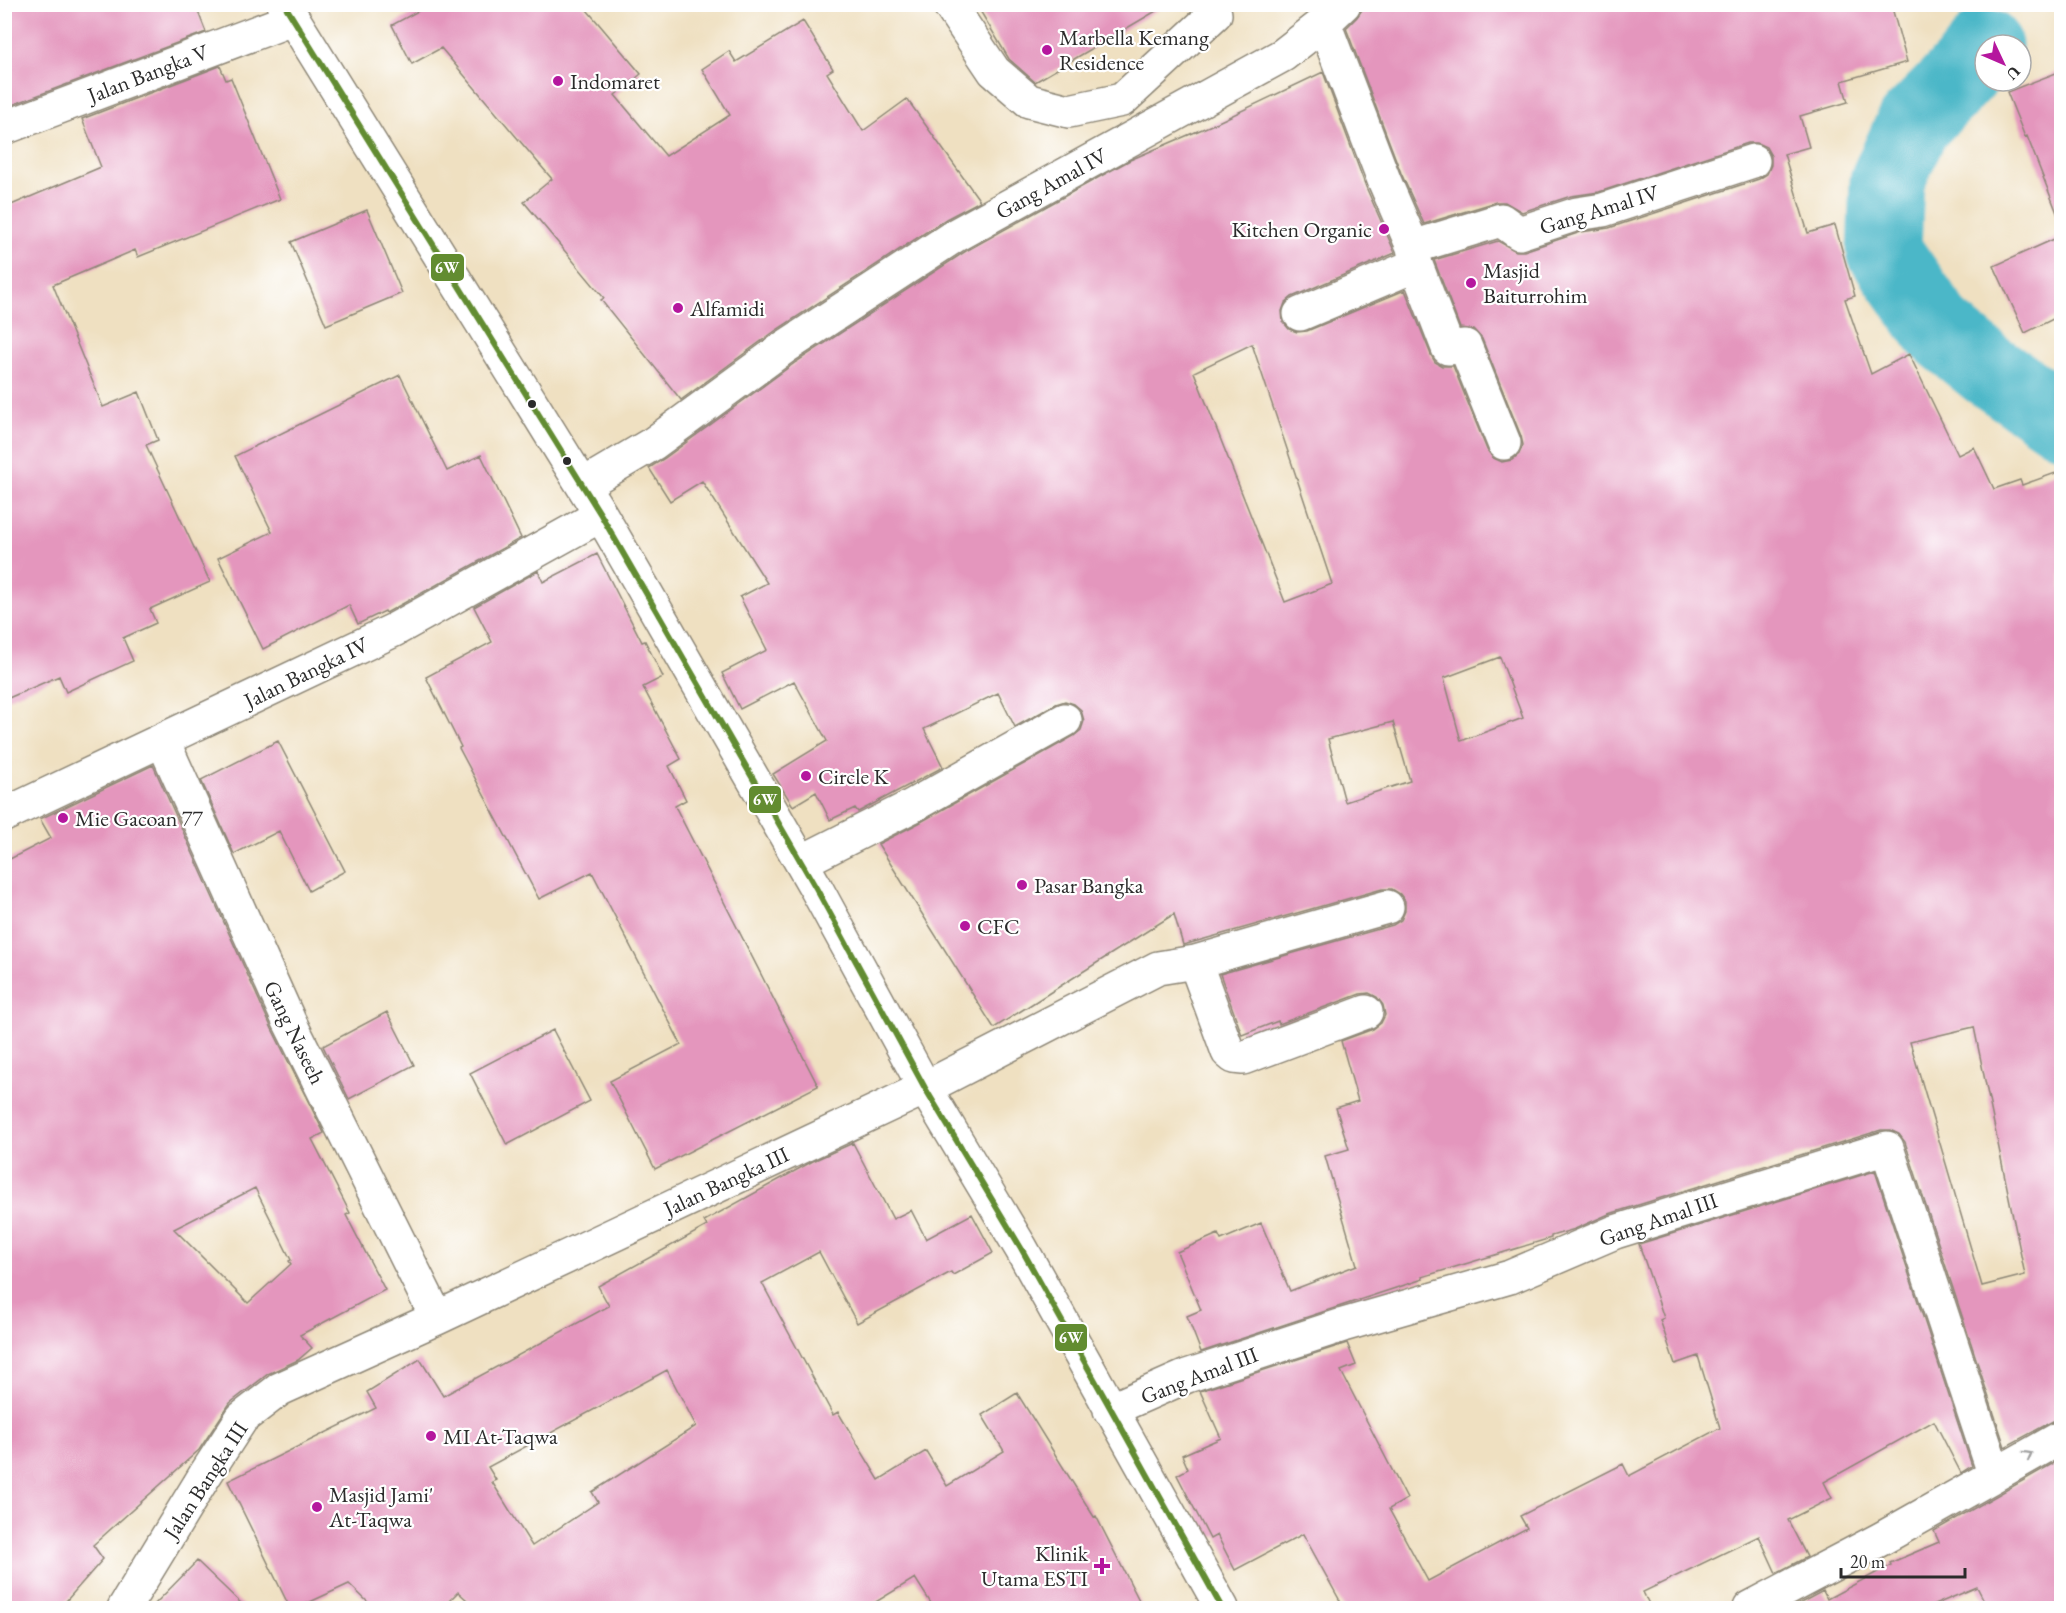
<svg xmlns="http://www.w3.org/2000/svg" width="2066" height="1613" font-family="'EB Garamond',serif">
  <style>
    .lines { fill: none; stroke-linecap: round; stroke-linejoin: round }
    .river { stroke: #4bb7c8; stroke-width: 75 }
    .building { fill: #e496bd; fill-rule: evenodd }
    .minor-casing { stroke: #8d8676; stroke-width: 36 }
    .minor { stroke: #fff; stroke-width: 33 }
    .bus-1-casing { stroke: #fff; stroke-width: 10 }
    .bus-1 { stroke: #628c30; stroke-width: 6 }
    .oneway { stroke: #a0a0a0 }
    .poi-dot { fill: #b5179e; stroke: #fff; stroke-width: 2 }
    .bus-dot { fill: #2b2b2b; stroke: #fff; stroke-width: 2 }
    .labels { text-anchor: middle; stroke-width: 4.5; stroke-linejoin: round; paint-order: stroke }
    .poi-label { font-size: 22px; fill: #2b2b2b; stroke: #fff; text-anchor: start }
    .street-label { font-size: 22px; fill: #2b2b2b; stroke: #fff }
    .line-badge { stroke: #fff; stroke-width: 2 }
    .badge-label { font-size: 16px; text-anchor: middle; font-weight: bold; fill: #fff }
  </style>
  <rect width="100%" height="100%" fill="#fff"/>
  <filter id="ink" filterUnits="userSpaceOnUse"><feTurbulence type="fractalNoise" baseFrequency=".0167" numOctaves="2"/><feDisplacementMap in="SourceGraphic" scale="12" xChannelSelector="R" yChannelSelector="G"/><feConvolveMatrix kernelMatrix="1 2 1 2 8 2 1 2 1" color-interpolation-filters="sRGB"/></filter>
  <filter id="wash" filterUnits="userSpaceOnUse"><feTurbulence type="fractalNoise" baseFrequency=".008" numOctaves="4" result="noise"/><feDisplacementMap in="SourceGraphic" scale="24" xChannelSelector="R" yChannelSelector="G"/><feGaussianBlur stdDeviation="1.35" result="paint"/><feColorMatrix in="noise" values="0 0 0 0 0 0 0 0 0 0 0 0 0 0 0 0 0 1.4 0 .05"/><feComposite in="paint" operator="in"/></filter>
  <g filter="url(#wash)">
    <rect width="100%" height="100%" fill="#efe0c1"/>
    <g class="lines">
      <path class="river" d="M1985 46 1979 55 1948 89 1913 124 1887 181 1884 251 1939 330 1987 369 2062 420"/>
    </g>
    <g id="blocks">
      <path class="building" d="M4 4H195L206 32 4 108Z
        M431 4H582L641 74 615 95 666 156 730 115 702 69 729 51 736 62 803 21 833 69 827 73 863 131 907 99 980 201 946 219 775 331 681 400 601 300 604 298 524 202 552 179 441 48 412 64 392 25Z
        M976 4H1168L1035 82 1009 59Z
        M1362 4H1891L1907 62 1842 81 1848 102 1800 116 1809 147 1784 154 1808 233 1835 225 1855 296 1845 299 1871 374 1909 354 1958 455 1974 447 1994 489 2020 480 2022 485 2061 471V1418L2053 1421 2005 1447 1905 1142 1899 1134 1890 1130H1881L1609 1214 1575 1229 1551 1236V1238L1422 1277 1423 1279 1201 1352 1187 1316 1201 1310 1177 1252 1218 1234 1221 1240 1261 1223 1290 1291 1357 1265 1325 1156 1349 1149 1336 1108 1358 1101 1341 1041 1373 1029 1381 1023 1385 1015 1383 1005 1377 997 1369 993 1360 994 1279 1024 1278 1021 1242 1035 1220 974 1393 925 1401 920 1405 911V901L1400 894 1392 889H1382L1183 945 1174 914 994 1028 878 844 919 823 1074 736 1081 730 1084 721 1081 710 1074 704 1065 701 1056 704 1015 727 998 693 924 729 943 767 858 812 855 808 830 820 816 792 793 806 773 774 827 741 794 681 740 709 722 673 767 650 740 597 767 583 702 481 670 501 649 468 665 458 796 362 966 251 1130 160 1214 124 1323 72 1366 187 1395 253 1292 297 1285 303 1282 311 1283 322 1289 329 1297 332 1307 331 1405 290 1431 355 1435 362 1442 366H1453L1487 450 1493 458 1502 462 1512 460 1519 454 1523 445 1521 436 1482 339 1474 330 1460 328 1434 260 1498 241 1516 251H1524L1581 232 1609 228 1759 179 1767 174 1771 165V156L1766 147 1757 143H1748L1599 192 1571 196 1522 212 1505 202H1496L1424 224 1401 173 1346 28 1357 17 1362 10ZM1252 344 1332 584 1285 602 1194 372ZM1500 657 1523 718 1461 741 1444 678ZM1393 722 1410 781 1345 802 1328 739ZM1974 1027 2025 1275 1982 1286 1910 1042Z
        M220 66 226 80 231 78 280 199 138 257 135 250 53 285 103 407 139 392 158 440 146 445 210 582 150 609 156 623 123 638 133 661 66 692 59 676 4 700V208L101 167 82 119Z
        M2061 71V218H2059L2027 136 2025 137 2007 92Z
        M367 210 402 293 326 325 291 242Z
        M2061 236V315L2025 333 1994 266Z
        M400 375 447 471 481 455 521 538 386 613 385 611 358 624 349 605 263 649 218 558 272 532 235 456Z
        M597 554 642 642 645 641 663 677 643 687 681 759 669 766 686 800 675 806 818 1086 655 1169 610 1081 681 1044 592 872 539 899 459 748 461 747 426 677 492 642 474 607 538 571 543 582Z
        M278 741 345 871 309 891 279 831 234 854 201 780Z
        M153 765 272 1029 324 1133 312 1139 350 1213 346 1215 385 1290 300 1335 312 1348 298 1360 268 1374 230 1403 199 1450 93 1545 103 1559 60 1608H4V862L51 838 40 819ZM255 1188 291 1260 289 1261 291 1264 248 1303 174 1229Z
        M387 1012 414 1065 349 1099 323 1046Z
        M553 1030 590 1101 507 1145 470 1073Z
        M853 1143 893 1219 911 1210 926 1239 972 1214 993 1253 953 1275 951 1272 857 1323 819 1252 762 1283 833 1415 838 1412 879 1480 926 1451 947 1486 1004 1451 982 1415 1017 1393 1094 1517 1096 1516 1143 1608H934L915 1578 866 1608H476L458 1592 442 1608H374L349 1584 297 1608H290L228 1481 376 1408 367 1392 420 1359 443 1396 609 1306 598 1286 707 1226 704 1221 813 1161ZM667 1370 696 1426 592 1492 598 1502 532 1546 492 1482 496 1480 488 1467Z
        M1875 1171 1972 1466 1961 1473 1934 1421 1824 1482 1832 1498 1788 1520 1807 1557 1776 1573 1759 1536 1643 1592 1651 1608H1344L1303 1534 1235 1570 1217 1535 1210 1539 1177 1475 1188 1469 1182 1455 1221 1438 1200 1391 1347 1343 1356 1365 1341 1371 1407 1499 1389 1509 1428 1581 1527 1528 1520 1516 1623 1464 1629 1476 1720 1428 1698 1356 1675 1364 1660 1320 1664 1318 1639 1244Z
        M2061 1459V1608H1988L1977 1587 1927 1608H1793V1607L1823 1591 1827 1599 1891 1565 1890 1563 1939 1542 1934 1531Z
        M197 1561 246 1608H151Z"/>
    </g>
  </g>
  <g filter="url(#ink)">
    <use href="#blocks" fill-opacity="0" stroke="#8d8676" stroke-width="1.5"/>
    <g class="lines">
      <g class="minor-casing">
        <path id="minor" d="M284 4 601 515 816 888 925 1088 1021 1248 1222 1608
          M949 4 994 71 1029 101 1069 111 1122 100 1215 14 1210 4
          M1324 23 1384 180 1413 247 1416 265
          M4 128 292 19
          M1413 247 1501 220 1519 233 1577 214 1603 210 1753 161
          M1300 314 1416 265 1448 348 1465 346 1504 443
          M583 485 654 443 785 347 956 235 1283 55 1324 23 1344 4
          M163 741 289 1021 437 1318
          M4 815 394 630 601 515
          M801 862 910 807 1065 720
          M1195 962 1387 907
          M1110 1410 1187 1376 1343 1325 1510 1277 1615 1232 1887 1148 1994 1473
          M124 1608 205 1475 242 1418 280 1389 437 1318 925 1088 1158 968 1195 962 1228 1052 1234 1057 1243 1058 1366 1012
          M1750 1608 1881 1539 2062 1437"/>
      </g>
      <use href="#minor" class="minor"/>
      <g class="bus-1-casing">
        <path id="bus-1" d="M284 4 601 515 816 888 925 1088 1021 1248 1222 1608"/>
      </g>
      <use href="#bus-1" class="bus-1"/>
    </g>
    <defs><path id="oneway-chevron" d="M-2-3.5L2.5 0L-2 3.5" fill="none" stroke-width="1.6" stroke-linecap="round" stroke-linejoin="round" transform="scale(1.5)"/></defs>
    <use class="oneway" href="#oneway-chevron" transform="translate(2028 1455) rotate(-29)"/>
  </g>
  <g class="poi-dot">
    <circle cx="1047" cy="50" r="6"/>
    <circle cx="558" cy="81" r="6"/>
    <circle cx="1384" cy="229" r="6"/>
    <circle cx="1471" cy="283" r="6"/>
    <circle cx="678" cy="308" r="6"/>
    <circle cx="806" cy="776" r="6"/>
    <circle cx="63" cy="818" r="6"/>
    <circle cx="1022" cy="885" r="6"/>
    <circle cx="965" cy="926" r="6"/>
    <circle cx="431" cy="1436" r="6"/>
    <circle cx="317" cy="1507" r="6"/>
    <path d="M1099 1557h6v6h6v6h-6v6h-6v-6h-6v-6h6z"/>
  </g>
  <g class="bus-dot">
    <circle cx="532" cy="404" r="5"/>
    <circle cx="567" cy="461" r="5"/>
  </g>
  <g class="labels">
    <g class="poi-label">
      <text x="1059" y="45">Marbella Kemang<tspan x="1059" dy="25">Residence</tspan></text>
      <text x="570" y="89">Indomaret</text>
      <text x="1372" y="237" text-anchor="end">Kitchen Organic</text>
      <text x="1483" y="278">Masjid<tspan x="1483" dy="25">Baiturrohim</tspan></text>
      <text x="690" y="316">Alfamidi</text>
      <text x="818" y="784">Circle K</text>
      <text x="75" y="826">Mie Gacoan 77</text>
      <text x="1034" y="893">Pasar Bangka</text>
      <text x="977" y="934">CFC</text>
      <text x="443" y="1444">MI At-Taqwa</text>
      <text x="329" y="1502">Masjid Jami'<tspan x="329" dy="25">At-Taqwa</tspan></text>
      <text x="1088" y="1561" text-anchor="end">Klinik<tspan x="1088" dy="25">Utama ESTI</tspan></text>
    </g>
    <g class="street-label">
      <text transform="translate(148 73) rotate(-21)" y="8">Jalan Bangka V</text>
      <text transform="translate(1051 183) rotate(-29)" y="8">Gang Amal IV</text>
      <text transform="translate(1599 209) rotate(-17)" y="8">Gang Amal IV</text>
      <text transform="translate(306 672) rotate(-26)" y="8">Jalan Bangka IV</text>
      <text transform="translate(295 1032) rotate(64)" y="8">Gang Naseeh</text>
      <text transform="translate(726 1181) rotate(-25)" y="8">Jalan Bangka III</text>
      <text transform="translate(1658 1219) rotate(-19)" y="8">Gang Amal III</text>
      <text transform="translate(1199 1375) rotate(-21)" y="8">Gang Amal III</text>
      <text transform="translate(205 1480) rotate(-57)" y="8">Jalan Bangka III</text>
    </g>
  </g>
  <g class="line-badge">
    <rect x="430" y="253" width="35" height="29" rx="6" fill="#628c30"/>
    <rect x="748" y="785" width="34" height="29" rx="6" fill="#628c30"/>
    <rect x="1054" y="1323" width="34" height="29" rx="6" fill="#628c30"/>
  </g>
  <g class="badge-label">
    <text x="447" y="273">6W</text>
    <text x="765" y="805">6W</text>
    <text x="1071" y="1343">6W</text>
  </g>
  <rect width="2066" height="1613" fill="none" stroke="#fff" stroke-width="24"/>
  <g transform="translate(2003 63) rotate(134)"><circle r="28" fill="#ffffff" stroke="#aaaaaa" stroke-width="1.5"/>
  <path d="M0-4.5L10 22L0 15L-10 22Z" fill="#b5179e"/>
  <text y="-9" font-size="16" font-weight="bold" text-anchor="middle" fill="#2b2b2b">U</text>
  </g>
  <path d="M1841 1568v9h124v-9" fill="none" stroke="#2b2b2b" stroke-width="3"/>
  <text x="1850" y="1568" font-size="18" fill="#2b2b2b" stroke="#ffffff" stroke-width="4.5" paint-order="stroke">20 m</text>
</svg>
